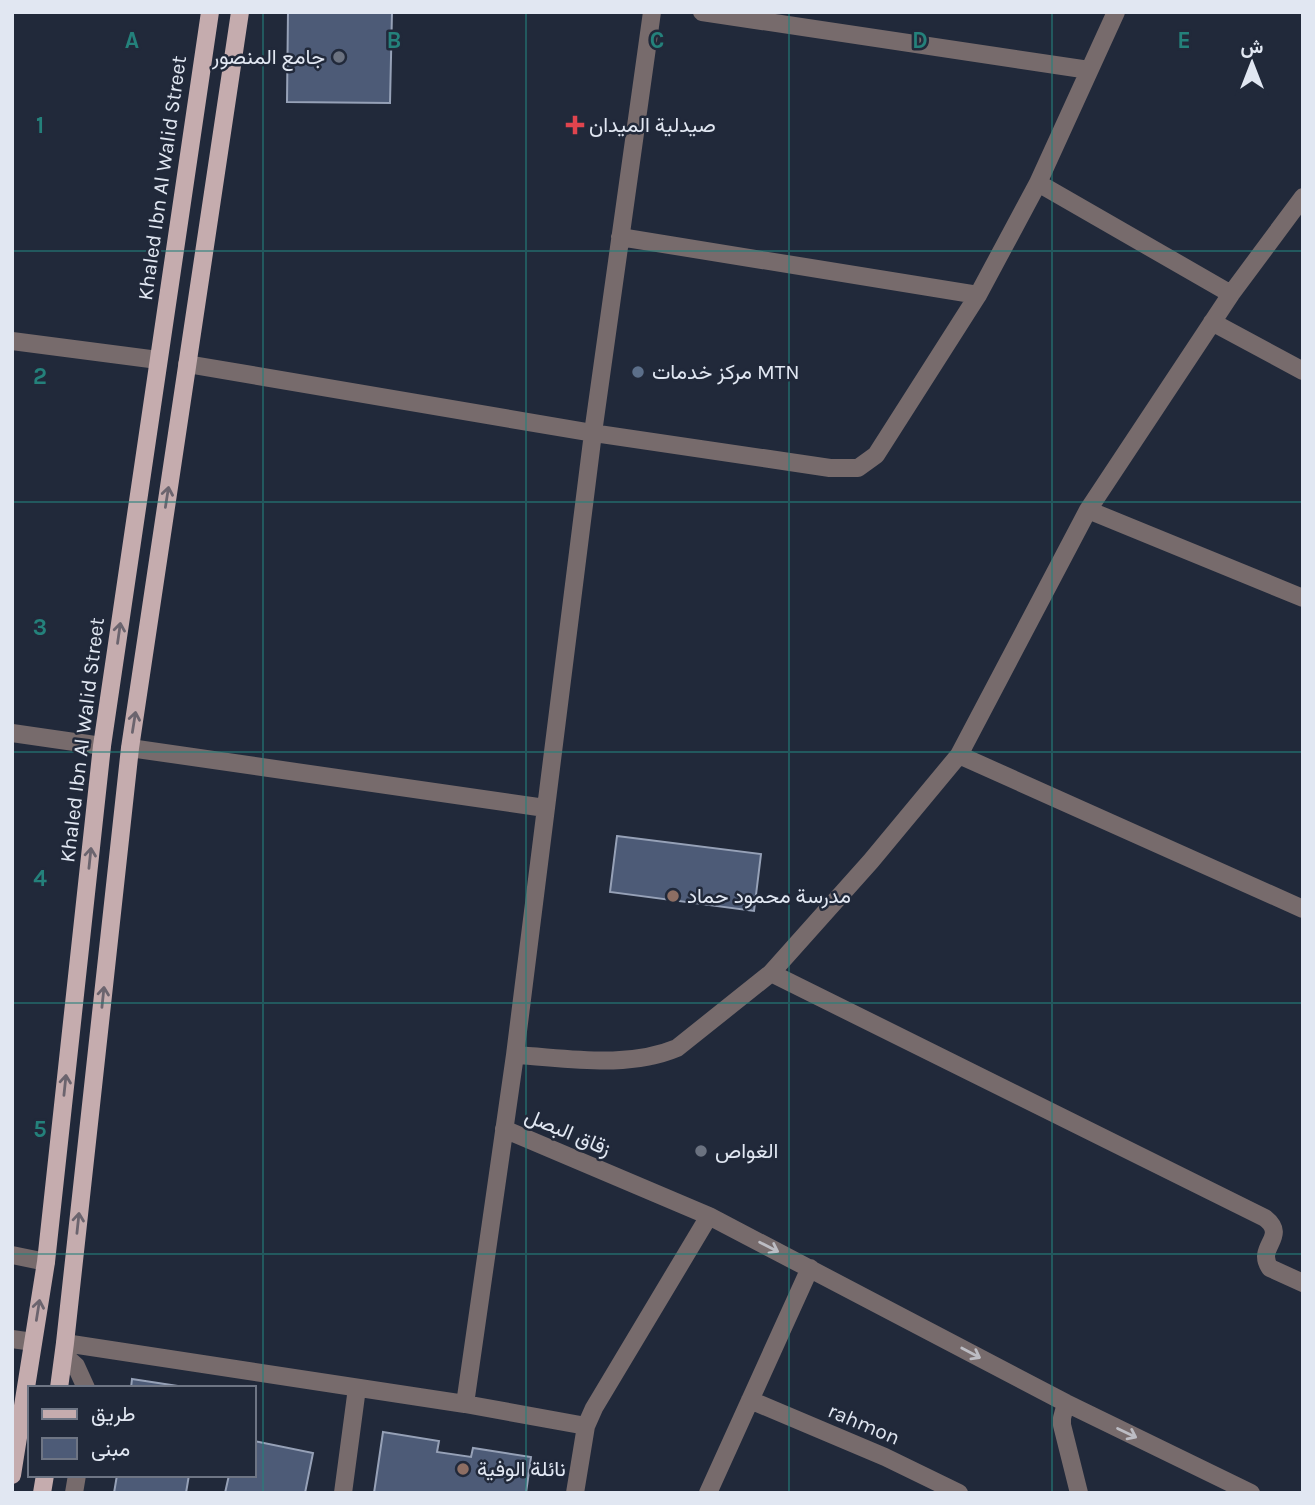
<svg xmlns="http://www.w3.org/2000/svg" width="1315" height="1505" font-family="Karla,Vazirmatn,sans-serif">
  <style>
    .building { fill: #4d5b77; stroke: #96a1b7; stroke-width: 2 }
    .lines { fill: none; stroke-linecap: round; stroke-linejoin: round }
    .minor { stroke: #776b6c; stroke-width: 18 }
    .major { stroke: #c5acae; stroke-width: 18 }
    .oneway { stroke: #6b646e }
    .oneway2 { stroke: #bcbcc3 }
    .grid { fill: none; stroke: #24817b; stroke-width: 2; stroke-opacity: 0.55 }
    .worship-dot { fill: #6b7280; stroke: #21293a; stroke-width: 2.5 }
    .health-dot { fill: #e0444e; stroke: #21293a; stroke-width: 2.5 }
    .service-dot { fill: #5c6f8a; stroke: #21293a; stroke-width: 2.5 }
    .education-dot { fill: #8d6e63; stroke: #21293a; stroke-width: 2.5 }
    .labels { text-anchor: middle; stroke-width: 5; stroke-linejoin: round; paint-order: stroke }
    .poi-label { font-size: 21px; fill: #e1e7f2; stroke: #21293a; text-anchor: start }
    .street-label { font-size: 21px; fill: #e1e7f2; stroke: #21293a }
    .grid-label { font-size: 23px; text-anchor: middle; font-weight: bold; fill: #24817b; stroke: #21293a; stroke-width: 5; stroke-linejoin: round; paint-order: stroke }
  </style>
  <rect width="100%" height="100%" fill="#21293a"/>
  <path class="building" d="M288 12H392L390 103 287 102Z
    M617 836 761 854 754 911 610 892Z
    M132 1379 191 1388H131Z
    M383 1432 439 1441 437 1452 471 1457 473 1448 531 1457 526 1493H374Z
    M254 1441 313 1453 305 1493H225L229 1475H254Z
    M117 1475H189L186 1493H114Z"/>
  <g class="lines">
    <path class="minor" d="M702 12 1089 70
      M1038 183 1231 294
      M620 237 978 295
      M1212 322 1303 371
      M12 341 158 360
      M187 364 593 433 830 468H858L876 455 978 295 1038 183 1116 12
      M1088 510 1303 598
      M12 733 102 746
      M130 748 545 808
      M959 755 1303 909
      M771 973 1265 1218C1289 1237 1255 1247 1270 1268L1303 1283
      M515 1055C568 1058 627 1069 677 1048L771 973 871 861 959 755 1088 510 1231 294 1303 197
      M504 1129 709 1216 1066 1403 1251 1493
      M12 1255 46 1262
      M12 1339 33 1342
      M65 1343 465 1404 586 1426
      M64 1355 76 1366 86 1388
      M750 1400 885 1457 959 1493
      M1066 1403 1062 1418V1425L1079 1493
      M465 1404 515 1055 593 433 652 12
      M74 1493 77 1475
      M343 1493 357 1388
      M575 1493 586 1426 594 1408 709 1216
      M708 1493 810 1268"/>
    <path class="major" d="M59 1388 65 1343 130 748 240 12
      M12 1475 46 1262 102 746 210 12
      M42 1493 45 1475"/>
  </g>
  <defs><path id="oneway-shaft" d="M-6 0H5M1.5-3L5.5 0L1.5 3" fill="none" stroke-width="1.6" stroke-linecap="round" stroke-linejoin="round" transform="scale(1.75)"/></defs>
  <g class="oneway">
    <use href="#oneway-shaft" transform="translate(167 497) rotate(-81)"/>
    <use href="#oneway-shaft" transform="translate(119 633) rotate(-82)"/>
    <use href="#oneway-shaft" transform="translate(134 722) rotate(-81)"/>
    <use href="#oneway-shaft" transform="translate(90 858) rotate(-84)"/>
    <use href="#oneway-shaft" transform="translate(103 997) rotate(-84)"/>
    <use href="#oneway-shaft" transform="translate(65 1085) rotate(-84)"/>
    <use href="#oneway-shaft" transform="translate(78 1223) rotate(-84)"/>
    <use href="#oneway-shaft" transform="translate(38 1310) rotate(-81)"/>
  </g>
  <g class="oneway2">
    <use href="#oneway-shaft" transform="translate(769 1247) rotate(27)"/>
    <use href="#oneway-shaft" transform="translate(971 1353) rotate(28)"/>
    <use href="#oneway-shaft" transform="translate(1127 1433) rotate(26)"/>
  </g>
  <path class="grid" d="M263 12V1493M526 12V1493M789 12V1493M1052 12V1493M12 251H1303M12 502H1303M12 752H1303M12 1003H1303M12 1254H1303"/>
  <g class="worship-dot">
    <circle cx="339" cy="57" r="7"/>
    <circle cx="701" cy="1151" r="7"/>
  </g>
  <path class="health-dot" d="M571.5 114.5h7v7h7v7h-7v7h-7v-7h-7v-7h7z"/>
  <circle class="service-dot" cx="638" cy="372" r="7"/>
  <g class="education-dot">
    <circle cx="673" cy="896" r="7"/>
    <circle cx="463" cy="1469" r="7"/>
  </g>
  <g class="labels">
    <g class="poi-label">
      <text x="325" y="64" text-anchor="end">جامع المنصور</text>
      <text x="589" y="132">صيدلية الميدان</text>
      <text x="652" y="379">مركز خدمات MTN</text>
      <text x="687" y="903">مدرسة محمود حماد</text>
      <text x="715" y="1158">الغواص</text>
      <text x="477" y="1476">نائلة الوفية</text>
    </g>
    <g class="street-label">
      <text transform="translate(162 178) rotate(-82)" y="7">Khaled Ibn Al Walid Street</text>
      <text transform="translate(82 740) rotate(-83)" y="7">Khaled Ibn Al Walid Street</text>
      <text transform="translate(568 1132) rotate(23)" y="7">زقاق البصل</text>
      <text transform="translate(864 1424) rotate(23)" y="7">rahmon</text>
    </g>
  </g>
  <g class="grid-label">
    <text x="132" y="48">A</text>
    <text x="394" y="48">B</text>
    <text x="657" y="48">C</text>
    <text x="920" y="48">D</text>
    <text x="1184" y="48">E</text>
    <text x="40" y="133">1</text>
    <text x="40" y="384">2</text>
    <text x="40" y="635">3</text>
    <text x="40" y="886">4</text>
    <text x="40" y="1137">5</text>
  </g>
  <rect width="1315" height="1505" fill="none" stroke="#e1e7f2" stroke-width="28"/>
  <rect x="28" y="1386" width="228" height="91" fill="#21293a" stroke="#6e7584" stroke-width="2"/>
  <rect x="42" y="1409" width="35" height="10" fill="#c5acae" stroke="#6e7584" stroke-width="2"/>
  <text x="91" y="1421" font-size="21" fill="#e1e7f2">طريق</text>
  <rect x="42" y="1438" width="35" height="21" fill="#4d5b77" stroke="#6e7584" stroke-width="2"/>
  <text x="91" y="1456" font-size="21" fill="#e1e7f2">مبنى</text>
  <g transform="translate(1252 63)" stroke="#21293a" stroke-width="5" paint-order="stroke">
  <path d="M0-5L12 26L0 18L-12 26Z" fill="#e1e7f2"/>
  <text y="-10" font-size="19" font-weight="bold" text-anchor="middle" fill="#e1e7f2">ش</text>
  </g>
</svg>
